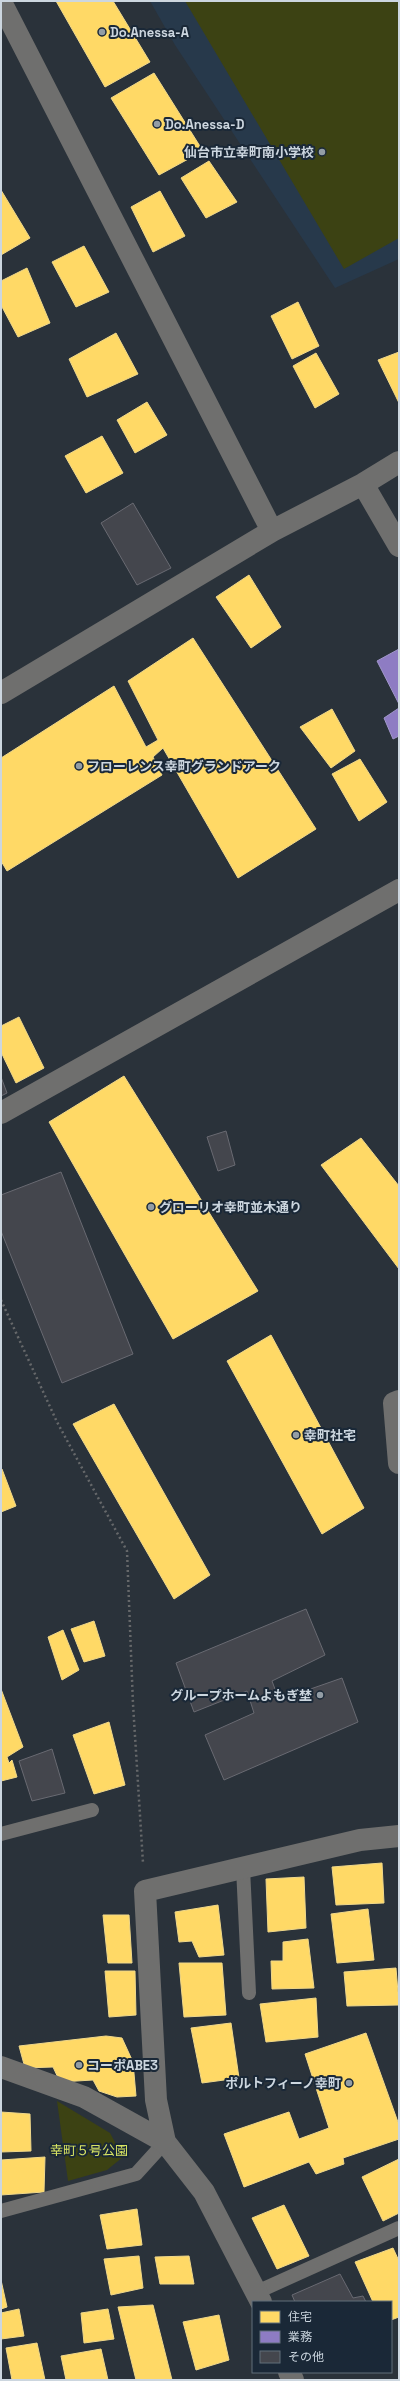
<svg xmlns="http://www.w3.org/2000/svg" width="400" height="2381" font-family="'Space Grotesk','Noto Sans JP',sans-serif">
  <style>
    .built { fill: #27394b }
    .green { fill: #3c4213 }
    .homes { fill: #ffd966; stroke: #f0d88a }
    .offices { fill: #8e7cc3; stroke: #a197cb }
    .building { fill: #44464d; stroke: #696a72 }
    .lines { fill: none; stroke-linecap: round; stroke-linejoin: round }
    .path { stroke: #66686a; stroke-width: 2.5; stroke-dasharray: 2 3; stroke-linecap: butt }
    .service { stroke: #6f6f6e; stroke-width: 14 }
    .minor { stroke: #6f6f6e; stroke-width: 22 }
    .poi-dot { fill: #939da5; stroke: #1a2837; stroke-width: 1.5 }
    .labels { text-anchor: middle; stroke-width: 4; stroke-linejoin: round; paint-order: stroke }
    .poi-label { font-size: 13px; font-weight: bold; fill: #ccd6df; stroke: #1a2837; text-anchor: start }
    .park-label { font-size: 13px; fill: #d8e463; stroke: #1a2837 }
  </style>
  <rect width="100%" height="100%" fill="#2a323a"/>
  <path class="built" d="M150 1H399V259L335 288 175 45Z"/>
  <path class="green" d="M185 1H399V238L344 269Z
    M57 2101 110 2133 123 2157 107 2170 68 2181Z"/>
  <path class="homes" d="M56 1H113L150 62 105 87Z
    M154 73 203 151 159 175 111 98Z
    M209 161 237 202 206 218 181 178Z
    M1 190 30 238 1 255Z
    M160 191 185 236 153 252 131 207Z
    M84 246 109 292 76 307 52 262Z
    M27 268 50 323 18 337 1 305V281Z
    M298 302 319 346 292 359 271 316Z
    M116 333 138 374 87 397 69 359Z
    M399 352V403L378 360Z
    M316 353 339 394 315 408 293 366Z
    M147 402 167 435 135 453 117 420Z
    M102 436 123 473 86 493 65 456Z
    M249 575 281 627 251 648 216 597Z
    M193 638 316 829 238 878 163 748 153 757 162 775 7 871 1 861V758L114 686 146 747 158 740 128 681Z
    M332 709 355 751 331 768 300 727Z
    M360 759 387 802 359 821 332 774Z
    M19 1017 44 1068 16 1083 1 1052V1026Z
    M124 1076 258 1291 173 1339 49 1122Z
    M361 1138 399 1186V1269L321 1165Z
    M271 1335 364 1508 322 1534 227 1361Z
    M114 1404 210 1575 174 1599 73 1424Z
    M2 1469 16 1506 1 1512V1470Z
    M94 1621 105 1656 84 1662 71 1629Z
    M63 1630 79 1670 62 1680 48 1637Z
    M1 1689 23 1747 7 1757 9 1763 12 1760 17 1777 1 1781Z
    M109 1722 125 1785 94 1794 73 1735Z
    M382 1863 384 1903 336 1905 332 1867Z
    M304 1877 306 1928 268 1932 266 1879Z
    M218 1905 224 1955 199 1957 192 1941 179 1942 175 1912Z
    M368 1909 374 1960 337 1963 331 1914Z
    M103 1915H129L132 1963H108Z
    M308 1939 314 1988 272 1989 271 1961H283V1942Z
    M179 1963H222L226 2015 184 2017Z
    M396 1968 399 2005 347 2006 344 1972Z
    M105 1971H135L136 2015 109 2017Z
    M316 1998 318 2037 266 2042 260 2004Z
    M231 2023 239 2078 202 2083 191 2028Z
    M366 2033 399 2125V2139L343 2158 344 2164 316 2174 309 2162 244 2187 224 2134 289 2112 299 2139 329 2128 305 2054Z
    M106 2036 122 2038 133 2062 136 2096 117 2097 99 2091 93 2080 60 2082 53 2067 25 2068 19 2046Z
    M1 2112 30 2114 31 2151 1 2152Z
    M45 2157 44 2192 1 2195V2160Z
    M399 2159V2213L383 2221 362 2177Z
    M284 2205 309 2256 277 2269 252 2218Z
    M137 2209 142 2245 107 2249 100 2215Z
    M393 2248 399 2261V2317L391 2320V2302H373L355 2262Z
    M139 2256 143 2288 111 2295 104 2259Z
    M189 2256 194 2284H160L155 2257Z
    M1 2280 7 2307 1 2309Z
    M153 2305 172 2380H136L118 2307Z
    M19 2309 24 2336 1 2339V2313Z
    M108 2309 114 2339 84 2343 81 2313Z
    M219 2315 229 2360 196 2370 183 2322Z
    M37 2343 45 2380H12L6 2348Z
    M101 2349 108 2380H66L61 2356Z"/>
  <path class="offices" d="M399 649V704L377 661Z
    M399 708V736L393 739 384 718Z"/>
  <path class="building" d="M133 503 171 568 137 585 101 523Z
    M1 1077 7 1093 1 1096Z
    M226 1131 235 1165 218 1171 207 1137Z
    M61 1172 133 1354 62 1383 1 1231V1195Z
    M306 1609 325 1655 272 1681 279 1700 342 1678 358 1722 224 1780 205 1735 254 1713 247 1691 194 1712 176 1663Z
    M52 1749 65 1793 32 1801 19 1761Z
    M340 2274 353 2298 363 2296 366 2302H295L292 2295Z"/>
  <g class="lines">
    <path class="path" d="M1 1300 57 1422 127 1551 133 1704 143 1863"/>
    <path class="service" d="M1 1834 92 1810
      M243 1868 249 1993
      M1 2211 136 2174 165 2142
      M257 2292 399 2228"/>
    <path class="minor" d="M1 2 272 531
      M363 484 399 546
      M1 693 272 531 363 484 399 462
      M1 1113 399 890
      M399 1401 394 1403 399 1463
      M1 2067 84 2097 165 2142 204 2192 261 2302
      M165 2142 156 2100 145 1891 360 1840 399 1836
      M289 2372 293 2380"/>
  </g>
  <g class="poi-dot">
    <circle cx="102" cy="32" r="4"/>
    <circle cx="157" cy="124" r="4"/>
    <circle cx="322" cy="152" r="4"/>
    <circle cx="79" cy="766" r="4"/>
    <circle cx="151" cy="1207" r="4"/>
    <circle cx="296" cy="1435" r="4"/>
    <circle cx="320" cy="1695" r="4"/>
    <circle cx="79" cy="2065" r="4"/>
    <circle cx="349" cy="2083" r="4"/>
  </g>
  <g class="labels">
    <g class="poi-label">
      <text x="110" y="37">Do.Anessa-A</text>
      <text x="165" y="129">Do.Anessa-D</text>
      <text x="314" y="157" text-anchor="end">仙台市立幸町南小学校</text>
      <text x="87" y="771">フローレンス幸町グランドアーク</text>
      <text x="159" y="1212">グローリオ幸町並木通り</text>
      <text x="304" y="1440">幸町社宅</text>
      <text x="312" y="1700" text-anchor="end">グループホームよもぎ埜</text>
      <text x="87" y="2070">コーポABE3</text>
      <text x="341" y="2088" text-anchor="end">ポルトフィーノ幸町</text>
    </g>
    <g class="park-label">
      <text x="89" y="2155">幸町５号公園</text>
    </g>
  </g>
  <rect width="400" height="2381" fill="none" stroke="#ccd6df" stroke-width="4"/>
  <rect x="252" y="2301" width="140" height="72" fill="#1a2837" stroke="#616e7a"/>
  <rect x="260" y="2311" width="20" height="12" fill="#ffd966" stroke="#616e7a"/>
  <text x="288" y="2321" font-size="12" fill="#ccd6df">住宅</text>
  <rect x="260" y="2331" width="20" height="12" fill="#8e7cc3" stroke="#616e7a"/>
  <text x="288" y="2341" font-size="12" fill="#ccd6df">業務</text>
  <rect x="260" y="2351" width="20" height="12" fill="#44464d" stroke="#616e7a"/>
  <text x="288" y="2361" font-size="12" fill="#ccd6df">その他</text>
</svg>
